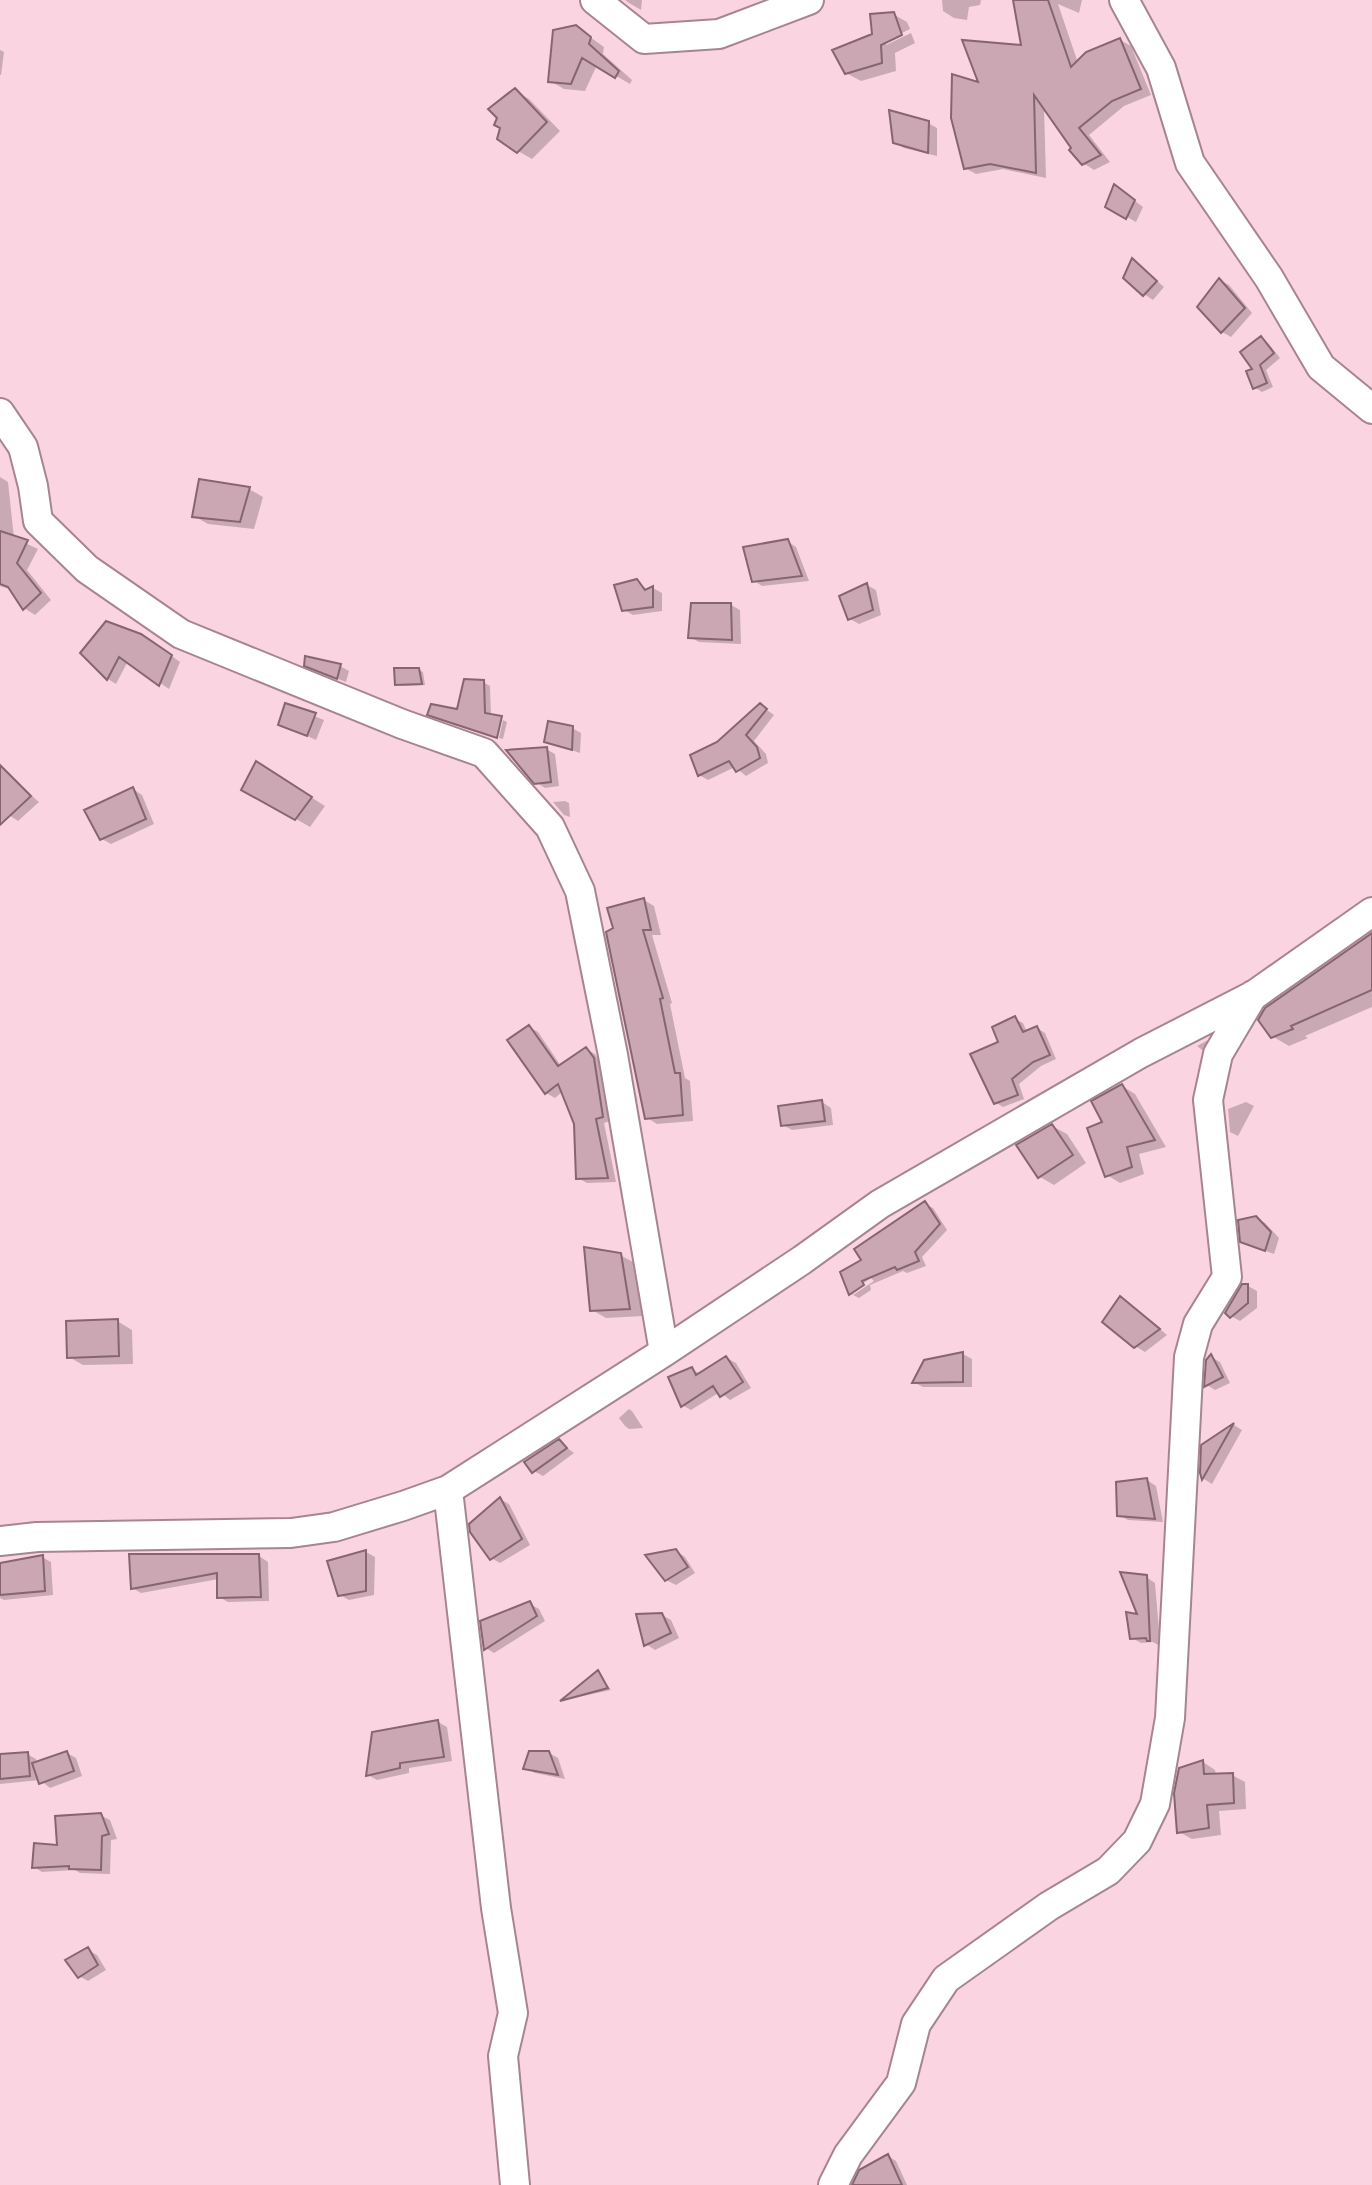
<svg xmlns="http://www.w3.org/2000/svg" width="1372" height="2185" font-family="Overpass,sans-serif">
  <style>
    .shadow { fill: #0003 }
    .building { fill: #cba6b3; stroke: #866571; stroke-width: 2 }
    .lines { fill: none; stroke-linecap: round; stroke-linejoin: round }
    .minor-casing { stroke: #a78491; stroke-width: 32 }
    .minor { stroke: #fff; stroke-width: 28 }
  </style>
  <rect width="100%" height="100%" fill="#fbd4e2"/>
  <path class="shadow" d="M625 0H642L641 10 629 3Z
    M942 0H981L980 5 969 7 967 20 954 18 943 11Z
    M1014 0H1082L1079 13 1058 4 1078 63 1120 40 1131 46 1151 95 1124 106 1089 135 1110 162 1094 170 1083 163 1044 106 1046 178 1003 169 976 174 965 168 982 85 1023 47Z
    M893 14 907 22 910 29 886 41V45L911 33 915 43 895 53 896 71 861 81 846 73Z
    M576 27 604 47 603 54 632 80 630 84 597 65 585 91 564 89 550 81Z
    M0 50 4 52 1 75H0Z
    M515 91 529 99 560 131 532 159 518 151 502 128 500 117Z
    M928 123 937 128V156L904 148 894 142Z
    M1123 192 1143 207 1136 222 1107 206Z
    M1133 260 1164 287 1153 300 1144 294Z
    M1220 280 1229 285 1252 313 1231 337 1222 332Z
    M1261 339 1268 343 1280 358 1266 370 1273 387 1262 392 1254 387 1255 369Z
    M0 477 8 482 14 538 38 549 27 570 51 600 35 615 24 608 12 590 0 586Z
    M249 489 263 497 254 529 208 524 194 516Z
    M787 541 796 547 809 581 762 586 753 580Z
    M636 581 649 591 653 588 662 593V611L633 615 624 610Z
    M867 585 876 590 881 615 859 624 850 619Z
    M731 605 740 610 741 644 699 642 690 637Z
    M151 641 180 662 169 689 128 661 116 684 108 679 83 653Z
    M340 666 349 671 346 682 315 670Z
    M419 670 423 672 425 685 401 686 397 684Z
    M483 682 490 686 491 717 459 712Z
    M286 705 324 720 316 740 281 724Z
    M760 705 774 715 754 741 766 754 768 763 746 776 735 767 708 780 699 775 718 744Z
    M503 720 507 722 503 739 499 738Z
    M572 728 581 733 580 753 546 741Z
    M546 749 555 754 559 786 545 788 536 782Z
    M5 772 39 802 18 821 0 809V777Z
    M271 772 325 806 310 827 244 789Z
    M133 789 142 795 154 824 111 844 102 839Z
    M565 801 569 803 570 817 564 815 553 802Z
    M644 900 654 906 661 935H652L672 1003 670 1004 685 1078 690 1081 693 1121 657 1124 646 1117 615 929Z
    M1372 934V1007L1305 1036 1308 1038 1289 1046 1272 1036Z
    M1015 1019 1023 1023 1027 1032 1037 1028 1045 1033 1056 1059 1041 1066 1019 1084 1024 1099 1003 1107 995 1102 1001 1044Z
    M529 1027 538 1032 561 1066 586 1049 595 1054 602 1065 610 1121 604 1123 616 1182 587 1183 578 1178 576 1123 563 1091 555 1098 546 1093Z
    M1208 1040 1216 1045 1210 1056 1197 1046Z
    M1122 1086 1135 1094 1166 1147 1139 1154 1144 1174 1120 1183 1107 1175 1105 1123Z
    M822 1102 831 1108 833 1125 792 1130 783 1125Z
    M1246 1102 1254 1106 1238 1136 1230 1132 1228 1109Z
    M1052 1126 1067 1134 1086 1163 1054 1185 1040 1177 1019 1146Z
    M925 1204 933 1208 947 1230 922 1257 926 1266 907 1273 903 1271 870 1285 871 1290 859 1298 853 1295 874 1281 871 1278 853 1290V1295L851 1293 864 1261Z
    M1255 1218 1265 1223 1279 1238 1274 1254 1252 1246Z
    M620 1255 635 1263 643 1316 606 1318 592 1310Z
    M1248 1286 1257 1291V1308L1240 1321 1231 1316Z
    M1121 1299 1130 1304 1167 1335 1145 1352 1135 1346Z
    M117 1321 132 1330 133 1364 83 1365 69 1357Z
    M963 1354 972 1359V1387H923L915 1383 925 1362Z
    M1211 1357 1220 1362 1230 1383 1215 1390 1207 1385Z
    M727 1358 736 1363 751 1388 730 1400 720 1392 691 1410 682 1405 692 1370 701 1374Z
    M629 1409 632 1411 643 1428 629 1429 625 1426 619 1418Z
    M1234 1425 1242 1430 1212 1484 1204 1479 1202 1473 1203 1446Z
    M559 1442 574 1453 543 1476 534 1471Z
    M1147 1480 1156 1486 1163 1522 1128 1520 1119 1515Z
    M500 1499 509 1504 530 1545 500 1563 491 1558Z
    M676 1551 685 1557 695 1573 676 1585 666 1580Z
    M366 1552 375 1557 374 1595 349 1600 340 1595 329 1562Z
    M259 1556 268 1562 269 1601 228 1602 219 1597V1579L141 1593 132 1588Z
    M42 1557 51 1562 53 1595 4 1600 0 1598V1565Z
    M1146 1577 1155 1583 1160 1642 1158 1645 1153 1642 1141 1643 1132 1638 1140 1617Z
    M530 1604 539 1609 545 1621 494 1653 486 1648Z
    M662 1615 671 1620 679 1638 655 1650 646 1644Z
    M598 1673 611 1690 564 1700Z
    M438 1722 447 1727 452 1761 409 1768V1773L377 1780 368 1775Z
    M67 1753 76 1758 82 1776 50 1788 40 1780 0 1784V1756L27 1754 36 1759 37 1764Z
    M549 1753 558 1758 565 1779 535 1773 526 1768Z
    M1203 1762 1215 1770 1216 1776 1232 1775 1245 1782 1246 1809 1219 1811 1221 1835 1192 1839 1179 1832Z
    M100 1815 110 1820 117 1839 111 1840 110 1874 80 1873 75 1870 42 1872 34 1867Z
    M88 1950 97 1955 106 1970 88 1981 79 1976Z
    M888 2156 896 2161 907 2185H853Z"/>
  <path class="building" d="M1013 0H1048L1071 67 1086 52 1120 38 1141 89 1112 101 1079 128 1101 155 1082 165 1069 150 1071 148 1034 95 1036 173 990 164 964 169 951 118 952 74 978 82 962 40 1021 45Z
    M894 12 902 35 881 45 882 63 845 74 832 50 872 34 870 14Z
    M576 25 591 37 589 44 619 71 615 78 582 58 571 84 548 82 553 30Z
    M515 88 547 122 517 153 497 139 500 128 494 125 497 118 488 109Z
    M889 110 929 121 928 153 893 143Z
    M1114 184 1135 200 1126 219 1105 207Z
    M1132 258 1157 281 1143 296 1123 278Z
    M1219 278 1245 308 1221 333 1197 307Z
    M1261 336 1274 353 1260 365 1267 383 1253 389 1246 371 1252 369 1240 352Z
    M199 479 250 487 240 522 192 517Z
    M0 531 28 540 17 563 41 593 23 610 8 587 0 584Z
    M788 539 802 576 752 582 743 547Z
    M637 579 645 590 653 586V607L622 611 614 585Z
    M867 583 873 610 848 620 839 596Z
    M691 603H731L732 640 688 638Z
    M106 621 141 634 172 655 159 686 119 657 107 680 80 653Z
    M305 656 341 664 337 679 304 666Z
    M394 668H419L422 684 395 685Z
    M464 679 484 680 485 713 502 716 497 738 427 715 431 704 457 709Z
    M285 703 316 713 307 736 278 725Z
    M760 703 767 709 746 735 757 747 760 758 736 772 729 761 698 776 690 755 717 742Z
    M548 721 573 726 572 750 544 742Z
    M547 747 551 782 534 784 506 750Z
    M256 761 312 797 295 820 241 790Z
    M0 765 31 796 0 825Z
    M133 787 146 819 100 840 84 810Z
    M644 898 651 930H643L663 998 660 999 675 1073H680L683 1115 645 1119 606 932 613 928 607 908Z
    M1372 933V990L1291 1026 1293 1029 1271 1038 1258 1020 1265 1008Z
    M1015 1016 1023 1032 1037 1026 1050 1055 1033 1062 1012 1079 1018 1095 994 1104 970 1054 998 1042 992 1027Z
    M529 1025 558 1066 586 1047 594 1058 603 1117 596 1119 608 1178 576 1179 574 1124 558 1084 545 1094 507 1040Z
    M1122 1084 1155 1140 1127 1147 1132 1167 1105 1177 1087 1128 1102 1122 1091 1101Z
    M822 1100 825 1121 781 1126 778 1106Z
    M1052 1124 1073 1155 1038 1178 1016 1145Z
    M925 1201 940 1224 915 1252 919 1261 897 1270 895 1267 862 1281 864 1285 849 1295 840 1272 861 1260 854 1249Z
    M1256 1216 1271 1232 1265 1251 1240 1242 1238 1220Z
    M584 1247 621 1253 630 1309 590 1311Z
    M1242 1284H1248V1303L1230 1318 1225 1313Z
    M1120 1296 1160 1329 1134 1348 1102 1322Z
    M118 1319 119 1356 67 1358 66 1321Z
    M963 1352V1382L912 1383 924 1360Z
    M1211 1354 1223 1377 1204 1387 1206 1360Z
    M726 1356 743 1382 720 1397 713 1386 681 1407 668 1377 692 1367 696 1375Z
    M1234 1423 1202 1480 1200 1473 1201 1445Z
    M559 1439 567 1448 532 1473 524 1462Z
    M1147 1478 1155 1519 1117 1516 1116 1482Z
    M500 1497 522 1539 490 1560 470 1532 469 1524Z
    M676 1549 688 1567 665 1581 645 1555Z
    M366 1550V1591L338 1596 327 1561Z
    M129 1554H259L261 1597 217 1598V1573L131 1589Z
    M43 1555 45 1591 0 1595V1563Z
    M1120 1572 1147 1575 1150 1641H1147L1146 1638 1130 1639 1126 1612 1137 1614Z
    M530 1601 537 1616 484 1650 480 1621Z
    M662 1613 671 1633 644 1646 636 1614Z
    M598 1670 608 1688 560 1701Z
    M438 1720 444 1757 400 1763V1768L366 1776 372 1732Z
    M67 1751 74 1771 39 1784 32 1763Z
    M529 1751H549L558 1775 523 1769Z
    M28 1752 30 1776 0 1779V1754Z
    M1203 1760 1204 1774 1233 1773 1234 1803 1207 1805 1209 1828 1177 1833 1174 1793 1179 1768Z
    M101 1813 109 1834 102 1836 101 1870 69 1869V1866L32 1868 34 1843 57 1845 55 1816Z
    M88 1947 98 1965 78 1978 65 1960Z
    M888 2154 902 2185H852L859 2170Z"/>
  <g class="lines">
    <g class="minor-casing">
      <path id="minor" d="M595 0 644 39 719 34 809 0
        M1124 0 1161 68 1190 163 1269 278 1321 367 1372 409
        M0 413 23 447 33 486 38 521 87 569 181 634 402 724 484 753 550 827 580 891 613 1055 664 1352
        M448 1490 496 1908 513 2013 503 2056 515 2185
        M0 1541 37 1537 291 1533 334 1527 403 1506 448 1490 664 1352 802 1260 880 1204 1141 1053 1254 995 1372 912
        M833 2185 848 2155 901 2083 916 2024 946 1979 1049 1906 1108 1871 1137 1841 1155 1804 1170 1718 1189 1357 1198 1324 1227 1277 1208 1100 1218 1054 1253 995"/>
    </g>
    <use href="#minor" class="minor"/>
  </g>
</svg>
